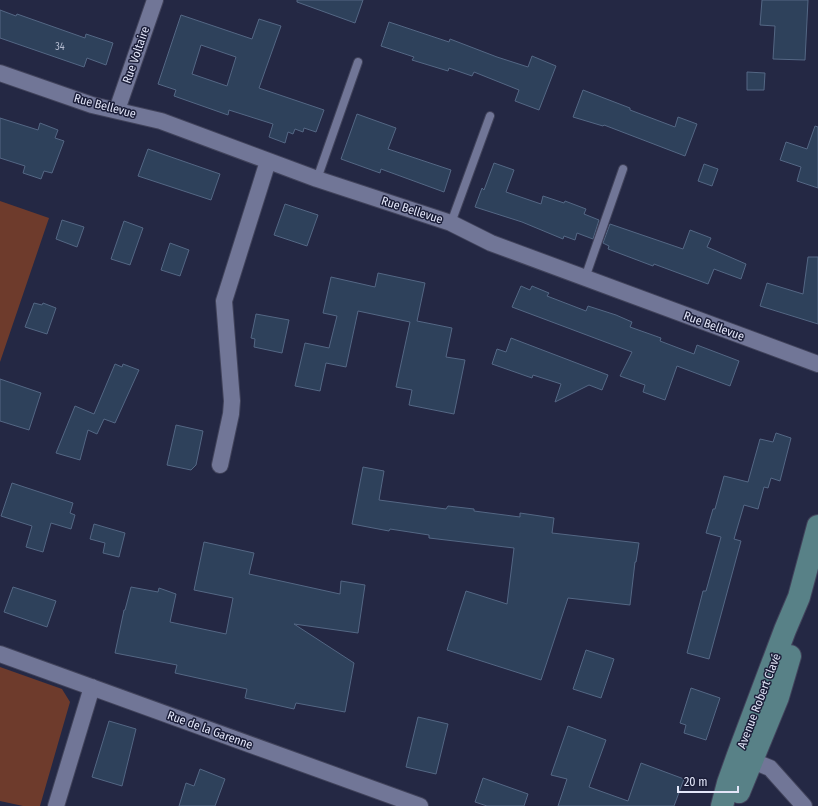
<svg xmlns="http://www.w3.org/2000/svg" width="818" height="806" font-family="'Fira Sans Condensed',sans-serif">
  <style>
    .green { fill: #6e3b2c }
    .building { fill: #2e415b; stroke: #546784; fill-rule: evenodd }
    .lines { fill: none; stroke-linecap: round; stroke-linejoin: round }
    .lane-casing { stroke: #41435b; stroke-width: 10 }
    .street-casing { stroke: #41435b; stroke-width: 18 }
    .secondary-casing { stroke: #41435b; stroke-width: 24 }
    .lane { stroke: #717697; stroke-width: 8 }
    .street { stroke: #717697; stroke-width: 16 }
    .secondary { stroke: #588187; stroke-width: 22 }
    .labels { text-anchor: middle; stroke-width: 3; stroke-linejoin: round; paint-order: stroke }
    .number-label { font-size: 10px; fill: #b6bdd2 }
    .street-label { font-size: 12px; fill: #e3e6f9; stroke: #1b1e39 }
  </style>
  <rect width="100%" height="100%" fill="#242844"/>
  <path class="green" d="M0 201 49 218 0 362Z
    M0 667 62 689 70 702 40 806H23L0 801Z"/>
  <path class="building" d="M297 0H363L355 23 297 2Z
    M762 0H808L805 60 773 59 775 26 760 25Z
    M0 10 16 16 17 14 85 38 86 34 113 43 106 65 87 58 84 67 0 38Z
    M181 15 252 39 259 19 281 26 259 88 324 110 316 132 304 128 303 132 295 129 293 134 288 132 285 143 269 137 273 124 229 110 228 115 174 96 176 90 158 84ZM201 45 236 57 227 86 192 74Z
    M389 22 449 42 450 39 497 57 528 67 532 56 556 66 539 110 515 101 519 90 474 72 472 76 449 68 448 71 412 60 414 57 381 46Z
    M747 72 765 73 764 90H747Z
    M583 90 630 108V110L675 127 678 117 697 124 685 156 604 125 603 126 573 117Z
    M357 114 396 128 388 149 451 170 444 192 381 169 380 173 341 159Z
    M0 118 38 130 40 123 58 130 55 138 64 141 52 173 44 171 41 179 23 173 25 166 0 158Z
    M815 126 818 127V188L797 181 801 167 780 160 786 142 807 149Z
    M148 149 220 174 211 200 138 176Z
    M494 163 514 170 506 192 541 204 543 196 564 203 565 201 586 209 584 214 599 220 593 239 577 233 575 240 564 236 563 239 522 222 475 207 482 188 484 190Z
    M704 164 718 169 712 186 698 181Z
    M285 204 318 215 307 246 274 235Z
    M62 220 84 227 77 247 56 239Z
    M124 221 143 228 130 265 111 259Z
    M610 224 683 249 690 230 711 238 707 247 746 264 741 279 714 269 708 284 654 264 653 266 608 249 609 246 603 243Z
    M170 243 189 250 180 276 161 270Z
    M808 257H818V324L760 306 767 283 803 294Z
    M378 273 425 283 417 321 452 328 446 357 465 360 454 414 409 405 412 390 396 387 410 322 358 311 346 367 326 363 320 391 295 386 305 343 329 348 337 316 323 313 331 277 375 287Z
    M521 286 530 290 532 286 549 293 547 296 586 311 588 306 616 315 632 322 630 327 661 338 660 341 694 354 697 345 739 361 730 386 677 366 665 400 643 392 645 385 620 376 632 352 512 307Z
    M34 303 42 305 43 303 56 308 47 334 25 327Z
    M256 314 289 320 282 353 254 347 255 339 251 338Z
    M511 338 608 375 602 390 589 385 555 402 561 384 533 375 532 378 492 364 497 349 506 352Z
    M115 364 122 367 123 364 139 370 115 423 104 419 97 434 88 430 80 460 56 453 75 406 94 414Z
    M0 379 41 393 29 430 0 421Z
    M176 425 203 431 196 465 191 470 167 465Z
    M776 433 791 438 780 481 771 478 768 488 764 487 758 509 744 505 734 539 741 541 709 659 687 653 703 591H706L721 537 706 533 713 509H715L724 476 748 482 760 439 773 442Z
    M363 467 384 471 379 500 446 509 448 506 474 509V511L520 517V513L554 518 552 533 639 543 636 562H635L630 605 568 598 541 680 447 650 466 591 507 604 514 548 429 538V535L390 529 389 531 352 524Z
    M12 483 73 503 70 513 75 515 71 529 51 523 43 552 26 547 32 526 1 516Z
    M94 524 125 533 119 557 103 553 105 543 90 539Z
    M204 542 254 553 249 574 340 594 341 581 365 585 358 633 294 624 354 663 345 712 296 703 294 709 245 698 247 689 175 673 177 665 115 653 124 610H125L131 587 158 592 159 588 176 594 170 622 226 634 233 598 194 590Z
    M13 587 56 601 47 627 4 612Z
    M586 650 614 659 601 698 573 689Z
    M691 688 720 698 706 740 684 733 686 725 680 723Z
    M418 717 448 724 436 774 406 767Z
    M109 721 136 729 122 786 92 777Z
    M568 726 606 740 589 787 628 801 641 763 684 779 674 806H558L567 779 551 775Z
    M200 769 225 779 215 806H179L186 783 194 786Z
    M483 778 528 794 524 806H487L475 802Z"/>
  <g class="lines">
    <g class="lane-casing">
      <path id="lane" d="M317 179 358 62
        M451 223 490 116
        M585 278 623 169"/>
    </g>
    <g class="street-casing">
      <path id="street" d="M0 73 92 105 161 121 317 179 451 223 491 243 818 364
        M117 110 155 0
        M220 465 231 414 232 401 224 301 268 161
        M0 654 420 806
        M743 757 770 768 804 806
        M56 806 92 687"/>
    </g>
    <g class="secondary-casing">
      <path id="secondary" d="M739 792 778 697 790 656
        M722 806 728 783 738 755 785 630 799 597 818 526"/>
    </g>
    <use href="#lane" class="lane"/>
    <use href="#street" class="street"/>
    <use href="#secondary" class="secondary"/>
  </g>
  <g class="labels">
    <g class="number-label">
      <text x="60" y="50">34</text>
    </g>
    <g class="street-label">
      <text transform="translate(136 55) rotate(-71)" y="4">Rue Voltaire</text>
      <text transform="translate(105 106) rotate(15)" y="4">Rue Bellevue</text>
      <text transform="translate(412 210) rotate(18)" y="4">Rue Bellevue</text>
      <text transform="translate(714 326) rotate(20)" y="4">Rue Bellevue</text>
      <text transform="translate(759 701) rotate(-69)" y="4">Avenue Robert Clavé</text>
      <text transform="translate(210 730) rotate(20)" y="4">Rue de la Garenne</text>
    </g>
  </g>
  <path d="M678 786v6h60v-6" fill="none" stroke="#e3e6f9" stroke-width="2"/>
  <text x="684" y="786" font-size="12" fill="#e3e6f9" stroke="#1b1e39" stroke-width="3" paint-order="stroke">20 m</text>
</svg>
